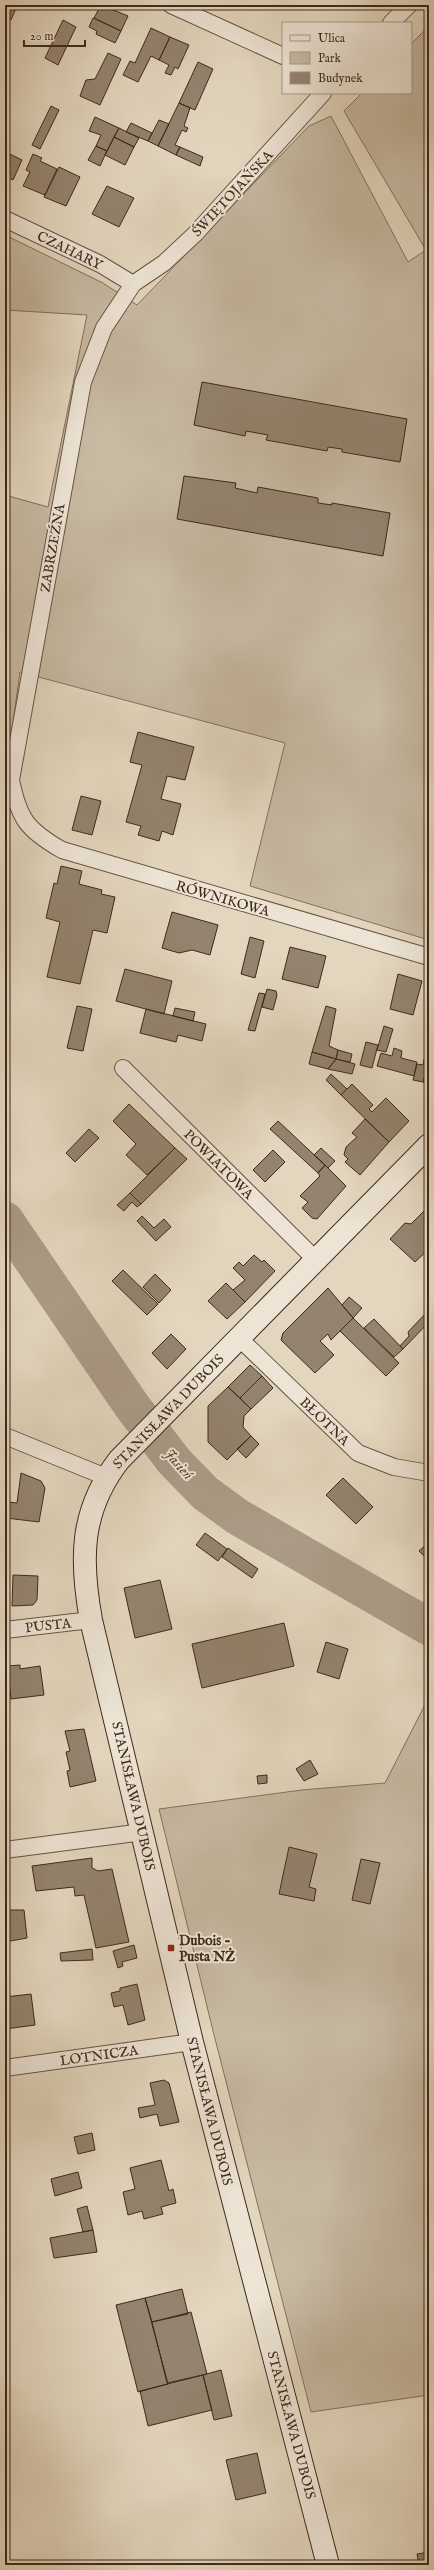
<svg xmlns="http://www.w3.org/2000/svg" width="434" height="2570" font-family="'IM FELL English',serif">
  <style>
    .green { fill: #c7b9a2; stroke: #83715e }
    .lines { fill: none; stroke-linecap: round; stroke-linejoin: round }
    .river { stroke: #ab9b86; stroke-width: 37 }
    .building { fill: #94836f; stroke: #3f291a }
    .street-casing { stroke: #685443; stroke-width: 18 }
    .secondary-casing { stroke: #3f291a; stroke-width: 24 }
    .street { stroke: #ede4d5; stroke-width: 16 }
    .secondary { stroke: #ede4d5; stroke-width: 22 }
    .poi-dot { fill: #8f2418; stroke: #ede4d5; stroke-width: 1.5 }
    .labels { text-anchor: middle; stroke-width: 4; stroke-linejoin: round; paint-order: stroke }
    .street-label { font-size: 14px; fill: #3f291a; stroke: #ede4d5 }
    .poi-label { font-size: 14px; font-weight: bold; fill: #3f291a; stroke: #ede4d5; text-anchor: start }
    .water-label { font-size: 15px; font-style: italic; fill: #5f4b3a; stroke: #ede4d5 }
  </style>
  <rect width="100%" height="100%" fill="#e3d6be"/>
  <filter id="stains"><feTurbulence type="fractalNoise" baseFrequency=".005" numOctaves="4"/><feColorMatrix values="0 0 0 0 .2 0 0 0 0 .09 0 0 0 0 .02 0 0 0 .5 -.17"/></filter>
  <radialGradient id="worn" r=".72"><stop offset=".6" stop-color="#630" stop-opacity="0"/><stop offset="1" stop-color="#630" stop-opacity=".3"/></radialGradient>
  <path class="green" d="M429 26V940L250 886 285 743 20 672 5 782V495L48 507 87 315 5 310V235L103 283 137 305 309 126 331 116 408 262 426 250 344 111 362 93H411V44Z
    M429 1697V2395L311 2412 213 2031 159 1809 302 1790 385 1783Z"/>
  <g class="lines">
    <path class="river" d="M5 1220 132 1406 174 1461 205 1493 238 1517 429 1627"/>
  </g>
  <path class="building" d="M7 5 17 6 11 20H5Z
    M101 5 128 16 121 31 94 18Z
    M93 18 121 31 115 43 96 34 97 31 89 27Z
    M63 20 76 27 58 65 45 58Z
    M151 28 170 37 159 60 151 56 138 82 123 75 130 61 135 63Z
    M170 37 189 45 178 69 175 67 171 75 165 73 169 65 159 60Z
    M108 53 121 59 100 105 80 96 86 80 95 79Z
    M198 62 213 69 195 110 179 103Z
    M179 103 190 108 184 126 188 128 186 132 182 130 175 145 180 147 176 155 158 146Z
    M51 106 59 110 40 149 32 145Z
    M95 117 119 128 107 151 96 146 101 135 89 131Z
    M159 120 169 124 158 146 148 141Z
    M131 123 152 133 148 141 126 132Z
    M119 128 139 138 134 147 114 137Z
    M114 137 134 147 125 165 105 155Z
    M96 146 107 151 100 166 88 160Z
    M180 147 203 157 200 166 176 155Z
    M8 153 22 160 13 180 5 176V159Z
    M33 154 42 158 40 161 57 169 45 195 23 186 30 172 26 170Z
    M59 167 80 177 66 206 44 197Z
    M107 186 134 198 119 227 92 214Z
    M202 382 407 419 400 462 342 452V449L328 447 327 451 266 440 268 435 246 431 245 436 194 425Z
    M184 476 236 483 235 488 257 493 258 487 318 498V503L332 505V503L390 513 383 556 177 519Z
    M138 732 194 747 185 780 167 776 161 799 181 804 173 835 162 831 159 841 138 835 141 826 126 822 142 765 130 762Z
    M81 796 101 801 92 835 72 830Z
    M61 866 82 871 79 884 102 890 101 894 115 897 107 933 93 930 80 984 47 977 60 922 46 918 54 883 57 884Z
    M172 912 218 925 210 955 192 950 179 953 162 948Z
    M250 937 264 941 255 978 241 974Z
    M290 947 326 956 318 988 282 979Z
    M125 969 172 981 164 1014 116 1001Z
    M398 974 422 981 413 1015 390 1009Z
    M267 989 276 991 277 995 273 1010 262 1007Z
    M259 993 265 994 255 1031 248 1030Z
    M77 1006 92 1009 83 1051 67 1048Z
    M326 1006 336 1009 329 1046 338 1050 336 1059 312 1052Z
    M175 1008 195 1012 193 1021 173 1016Z
    M146 1009 206 1024 202 1041 178 1035 176 1042 140 1033Z
    M384 1026 393 1029 386 1052 377 1050Z
    M366 1042 378 1045 372 1068 360 1065Z
    M394 1048 402 1051 401 1058 417 1062 414 1076 377 1066 381 1053 392 1056Z
    M338 1050 352 1054 350 1062 336 1059Z
    M312 1052 336 1059 328 1069 309 1064Z
    M336 1059 355 1064 352 1074 328 1069Z
    M424 1059 429 1061 423 1082 413 1080 417 1064 423 1065Z
    M429 1061V1084L423 1082Z
    M331 1074 347 1089 341 1095 326 1080Z
    M352 1084 373 1105 369 1109 372 1112 386 1098 409 1121 389 1142 341 1095Z
    M129 1104 175 1148 147 1175 126 1155 136 1144 113 1121Z
    M365 1119 389 1142 360 1175 345 1162 348 1159 344 1155 346 1147 357 1137 352 1133Z
    M278 1121 325 1165 318 1173 270 1129Z
    M89 1129 99 1138 75 1162 66 1153Z
    M175 1148 187 1159 141 1204 130 1193Z
    M321 1148 335 1161 328 1168 314 1155Z
    M273 1150 285 1162 265 1182 253 1170Z
    M325 1165 346 1186 317 1219 312 1218 302 1208 308 1202 300 1196 320 1176 318 1173Z
    M130 1193 141 1204 137 1207 132 1202 124 1211 117 1205Z
    M424 1211 429 1215V1249L415 1262 390 1239 405 1223 411 1224Z
    M142 1216 154 1228 164 1219 171 1227 156 1241 137 1221Z
    M254 1255 262 1262 264 1260 275 1271 245 1302 233 1290 245 1280 233 1268 239 1262 243 1266Z
    M123 1270 158 1304 147 1315 112 1281Z
    M155 1274 171 1290 159 1303 143 1287Z
    M226 1283 245 1302 227 1319 208 1301Z
    M328 1288 353 1318 331 1340 328 1334 320 1341 334 1355 315 1373 281 1340 283 1333Z
    M349 1297 362 1308 353 1318 342 1305Z
    M429 1310V1322L403 1349 400 1346 409 1336 408 1332Z
    M353 1318 399 1363 386 1376 340 1331Z
    M374 1319 403 1349 394 1357 364 1328Z
    M171 1334 186 1349 167 1369 152 1353Z
    M250 1365 262 1376 240 1398 228 1387Z
    M262 1376 273 1388 251 1409 240 1398Z
    M228 1387 251 1409 244 1416 243 1427 251 1436 227 1460 208 1442V1406Z
    M251 1436 259 1444 246 1458 237 1449Z
    M21 1473 41 1481 45 1488 39 1522 6 1518 8 1502 17 1503Z
    M343 1478 373 1507 356 1524 326 1495Z
    M205 1533 227 1549 218 1561 196 1545Z
    M429 1542V1561L419 1551Z
    M228 1548 258 1569 252 1578 222 1557Z
    M13 1575 38 1576 37 1600 33 1605 12 1606Z
    M160 1580 172 1629 135 1638 124 1588Z
    M284 1623 294 1666 202 1688 192 1644Z
    M326 1642 348 1649 339 1679 317 1672Z
    M20 1665V1669L40 1666 44 1695 11 1699 7 1666Z
    M84 1729 96 1781 70 1787 67 1771 70 1770 66 1752 70 1751 65 1731Z
    M310 1760 318 1774 304 1781 296 1769Z
    M267 1775V1783L258 1784 257 1776Z
    M289 1847 317 1854 309 1887 316 1889 314 1901 279 1894Z
    M92 1858V1868L98 1871 112 1869 129 1942 96 1948 84 1895 75 1896 74 1887 36 1891 32 1866Z
    M361 1859 380 1863 370 1904 352 1900Z
    M8 1910H24L27 1938 5 1942V1911Z
    M134 1945 137 1958 122 1962 123 1966 118 1968 113 1951Z
    M92 1949 93 1960 61 1961 60 1953Z
    M137 1984 145 2020 128 2025 123 2005 114 2007 111 1993 120 1991V1988Z
    M31 1994 35 2025 5 2029V1997Z
    M164 2080 169 2083 179 2122 160 2126 157 2114 140 2118 138 2108 155 2105 150 2083Z
    M92 2133 95 2150 78 2154 74 2137Z
    M161 2160 169 2191 173 2189 176 2203 161 2207 163 2214 144 2219 142 2211 128 2215 123 2192 135 2189 130 2168Z
    M78 2172 82 2188 55 2196 51 2179Z
    M87 2206 93 2230 83 2232 77 2209Z
    M93 2230 97 2252 54 2258 50 2238Z
    M182 2289 188 2314 152 2322 145 2298Z
    M145 2298 168 2384 138 2392 116 2305Z
    M191 2312 207 2374 167 2383 152 2322Z
    M221 2370 232 2416 214 2420 203 2375Z
    M203 2375 212 2410 148 2426 140 2391Z
    M257 2453 266 2493 236 2500 226 2460Z
    M429 2552V2565H419L417 2554Z"/>
  <g class="lines">
    <g class="street-casing">
      <path id="street" d="M171 5 283 56
        M391 23 409 5
        M323 93 195 234 164 263 133 284 104 328 83 382 11 780C19 819 27 830 62 850L429 957
        M5 219 100 264 133 284
        M123 1068 315 1259
        M238 1337 358 1453 394 1467 429 1473
        M5 1436 106 1477
        M5 1630 91 1620
        M5 1850 143 1832
        M5 2068 192 2042"/>
    </g>
    <g class="secondary-casing">
      <path id="secondary" d="M328 2565 192 2042 91 1620C80 1559 80 1511 119 1460L429 1145"/>
    </g>
    <use href="#street" class="street"/>
    <use href="#secondary" class="secondary"/>
  </g>
  <rect class="poi-dot" x="167" y="1944" width="8" height="8" rx="2"/>
  <g class="labels">
    <g class="street-label">
      <text transform="translate(232 193) rotate(-47)" y="5">ŚWIĘTOJAŃSKA</text>
      <text transform="translate(70 250) rotate(26)" y="5">CZAHARY</text>
      <text transform="translate(52 548) rotate(-80)" y="5">ZABRZEŹNA</text>
      <text transform="translate(223 898) rotate(16)" y="5">RÓWNIKOWA</text>
      <text transform="translate(219 1164) rotate(45)" y="5">POWIATOWA</text>
      <text transform="translate(168 1411) rotate(-46)" y="5">STANISŁAWA DUBOIS</text>
      <text transform="translate(325 1421) rotate(44)" y="5">BŁOTNA</text>
      <text transform="translate(48 1625) rotate(-6)" y="5">PUSTA</text>
      <text transform="translate(134 1796) rotate(77)" y="5">STANISŁAWA DUBOIS</text>
      <text transform="translate(99 2055) rotate(-8)" y="5">LOTNICZA</text>
      <text transform="translate(210 2111) rotate(76)" y="5">STANISŁAWA DUBOIS</text>
      <text transform="translate(292 2425) rotate(75)" y="5">STANISŁAWA DUBOIS</text>
    </g>
    <g class="poi-label">
      <text x="179" y="1945">Dubois -<tspan x="179" dy="16">Pusta NŻ</tspan></text>
    </g>
    <g class="water-label">
      <text transform="translate(179 1464) rotate(49)" y="5">Jasień</text>
    </g>
  </g>
  <rect width="434" height="2570" fill="none" stroke="#e3d6be" stroke-width="20"/>
  <rect x="6" y="6" width="422" height="2558" fill="none" stroke="#3f291a" stroke-width="2"/>
  <rect x="10" y="10" width="414" height="2550" fill="none" stroke="#3f291a"/>
  <rect x="282" y="22" width="130" height="72" fill="#ede4d5" stroke="#a7998a"/>
  <rect x="290" y="35" width="20" height="6" fill="#ede4d5" stroke="#a7998a"/>
  <text x="318" y="42" font-size="12" fill="#3f291a">Ulica</text>
  <rect x="290" y="52" width="20" height="12" fill="#c7b9a2" stroke="#a7998a"/>
  <text x="318" y="62" font-size="12" fill="#3f291a">Park</text>
  <rect x="290" y="72" width="20" height="12" fill="#94836f" stroke="#a7998a"/>
  <text x="318" y="82" font-size="12" fill="#3f291a">Budynek</text>
  <path d="M24 40v6h61v-6" fill="none" stroke="#3f291a" stroke-width="2"/>
  <text x="30" y="40" font-size="12" fill="#3f291a" stroke="#ede4d5" stroke-width="3" paint-order="stroke">20 m</text>
  <rect width="100%" height="100%" filter="url(#stains)"/>
  <rect width="100%" height="100%" fill="url(#worn)"/>
</svg>
